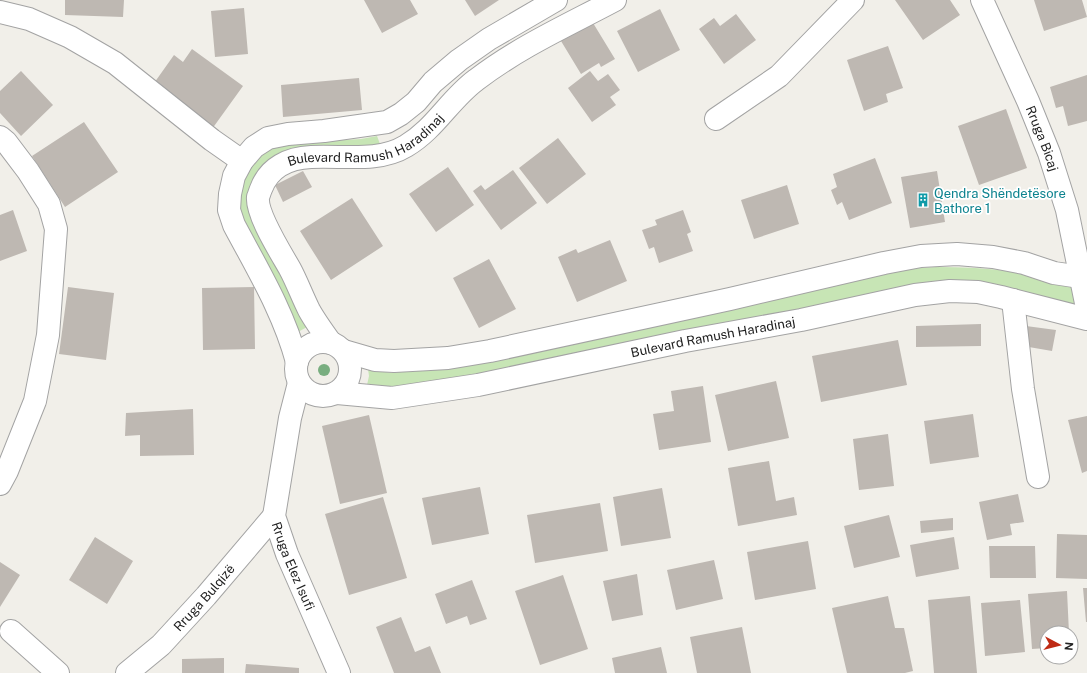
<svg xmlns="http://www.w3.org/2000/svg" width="1087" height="673" font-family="'Public Sans',sans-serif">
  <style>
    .grass { fill: #c7e5b5 }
    .building { fill: #beb8b2 }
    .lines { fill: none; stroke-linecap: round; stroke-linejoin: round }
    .minor-casing { stroke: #a3a3a3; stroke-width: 24 }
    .minor { stroke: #fff; stroke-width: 22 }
    .tree { fill: #79ae80 }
    .labels { text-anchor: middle; stroke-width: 3.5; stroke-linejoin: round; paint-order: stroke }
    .street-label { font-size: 13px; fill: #222; stroke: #fff }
    .culture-label { font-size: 13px; fill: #0d838f; stroke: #fff; text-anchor: start }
  </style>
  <rect width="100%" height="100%" fill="#f1efe9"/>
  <path class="grass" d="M377 136 380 144 275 156 264 164 255 177 274 260 307 327 298 332 237 207 244 173 254 156 276 144 361 139Z
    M936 267C962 267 988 268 1014 272 1034 276 1054 282 1074 288L1077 306 989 286 478 375 392 387 367 385 369 376 368 369 392 373 421 369 907 269Z"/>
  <path class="building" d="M65 0H124L123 17 65 15Z
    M364 0H410L418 14 382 33Z
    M465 0H499L475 16Z
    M895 0H950L960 15 923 40Z
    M1034 0H1082L1087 17 1044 31Z
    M244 8 248 54 215 57 211 11Z
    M660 9 680 50 638 72 617 31Z
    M736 14 756 40 724 64 699 29 714 18 720 26Z
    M590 18 615 59 601 67 599 63 581 74 561 41Z
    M888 46 903 88 886 94 888 102 864 111 847 60Z
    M192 49 243 86 212 129 152 86 174 55 183 62Z
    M21 71 53 105 21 136 0 113V91Z
    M590 71 598 81 608 74 620 90 610 97 616 105 592 122 568 88Z
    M1087 75V121L1068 126 1063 106 1056 108 1050 87Z
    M359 78 362 110 283 117 281 85Z
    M1006 109 1027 168 979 185 958 126Z
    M84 122 118 172 65 207 32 156Z
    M558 138 586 174 547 204 519 168Z
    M875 158 892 203 849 220 842 202 837 205 831 190 837 187 833 174Z
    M448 167 474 205 436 232 409 194Z
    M513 170 537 203 501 230 473 191 481 185 485 190Z
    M303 171 312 187 283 202 275 185Z
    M937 171 945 222 910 228 901 177Z
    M787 185 799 224 754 239 741 200Z
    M352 198 383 246 331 280 300 231Z
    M13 210 27 251 0 261V215Z
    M683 210 691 232 687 234 693 251 659 263 654 247 649 249 642 230 657 225 655 220Z
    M610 240 627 281 577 302 558 257 576 249 578 253Z
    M489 259 516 309 479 328 453 278Z
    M68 287 114 293 106 360 59 354Z
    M254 287 255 349 203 350 202 288Z
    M981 324V346L916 347V326Z
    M1026 326 1056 330 1052 351 1023 346Z
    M898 340 907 385 821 402 812 356Z
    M776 381 789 438 728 451 715 395Z
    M703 386 711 442 659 450 653 414 674 411 671 391Z
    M193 409 194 455 140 456V435L125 436 126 413Z
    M973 414 979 457 930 464 924 421Z
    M369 415 387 493 340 504 322 426Z
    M1087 416V471L1082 473 1068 420Z
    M888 434 894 486 859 490 853 439Z
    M769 461 776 501 794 497 797 515 738 526 728 468Z
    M480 487 489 534 432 545 422 498Z
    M662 488 671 538 621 546 613 497Z
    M1018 494 1024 522 1010 524 1012 535 987 540 979 502Z
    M383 497 407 578 349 595 325 514Z
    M600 503 608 551 535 563 527 515Z
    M889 515 900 557 854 568 844 526Z
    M953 518V530L921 533 920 521Z
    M1057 534 1087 535V579L1056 578Z
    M95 537 133 561 107 604 69 580Z
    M954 537 959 569 916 577 910 545Z
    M808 541 816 589 755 600 747 552Z
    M989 546H1035L1036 578H990Z
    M714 560 723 599 676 610 667 570Z
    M0 562 20 575 0 607Z
    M637 574 643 615 612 621 603 581Z
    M563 575 588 649 540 665 515 591Z
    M472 580 487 619 470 625 467 616 446 624 435 594Z
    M1083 588H1087V622H1086Z
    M1067 591 1069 633H1047V648L1032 649 1028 594Z
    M888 596 895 628H904L913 671 905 673H847L832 608Z
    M970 596 977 673H934L928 600Z
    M1020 600 1025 652 985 656 981 603Z
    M401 617 415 652 430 646 441 673H394L376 627Z
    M742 627 751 673H697L690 637Z
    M661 647 667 673H615L612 658Z
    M224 658V673H182V659Z
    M246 664 299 668V673H245Z"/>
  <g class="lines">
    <g class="minor-casing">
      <g id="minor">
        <path id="s1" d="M982 0 1028 101 1049 153 1067 210 1087 308"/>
        <path d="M0 12 29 19 70 37 115 63 212 140 242 161"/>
        <path d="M716 119 779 76 853 0"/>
        <path d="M0 137 6 142 28 171 49 204 56 229 48 335 35 401 7 471 0 484"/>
        <path d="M1013 300 1023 389 1038 477"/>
        <circle cx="323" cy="369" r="27"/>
        <path id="s2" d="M331 343C323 332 315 321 309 310 302 296 297 282 290 269 281 253 256 214 258 197 259 195 260 191 261 189 269 167 289 158 311 157 342 155 378 163 406 146 435 129 450 99 476 80 519 47 568 25 615 0"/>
        <path d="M344 351 375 360 394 361 448 358 490 351 730 299 884 263 921 256 957 254 993 257 1024 263 1054 273 1087 278"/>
        <path d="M297 362C284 313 258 270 234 225L229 210 230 194 234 176 242 161 254 147 268 138 288 134 324 131 387 122 401 114 416 102 433 82 459 60 489 39 556 0"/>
        <path id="s3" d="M299 383 290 418 274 516 287 554 339 673"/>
        <path id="s4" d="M337 393 392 398 478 385 685 341 801 320 915 295 950 291 978 292 1001 297 1087 319"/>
        <path d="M11 631 58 673"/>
        <path id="s5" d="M127 673 161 645 206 596 274 516"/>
      </g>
    </g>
    <use href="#minor" class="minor"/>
  </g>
  <circle class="tree" cx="324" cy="370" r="6"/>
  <defs>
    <g id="building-bare" transform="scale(1.08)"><path d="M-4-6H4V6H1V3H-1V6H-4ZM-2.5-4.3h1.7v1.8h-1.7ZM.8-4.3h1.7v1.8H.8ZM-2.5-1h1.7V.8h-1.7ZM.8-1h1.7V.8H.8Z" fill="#0f9aa8" stroke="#fff" stroke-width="2.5" paint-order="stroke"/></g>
  </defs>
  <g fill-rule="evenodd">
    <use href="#building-bare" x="923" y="200"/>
  </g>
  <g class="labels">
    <g class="street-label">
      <text dy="5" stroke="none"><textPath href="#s2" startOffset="296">Bulevard Ramush Haradinaj</textPath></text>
      <text dy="5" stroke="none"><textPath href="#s1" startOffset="151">Rruga Bicaj</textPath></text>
      <text dy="5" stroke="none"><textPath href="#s4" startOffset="382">Bulevard Ramush Haradinaj</textPath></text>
      <text dy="5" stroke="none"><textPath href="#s3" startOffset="189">Rruga Elez Isufi</textPath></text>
      <text dy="5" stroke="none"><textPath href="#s5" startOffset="108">Rruga Bulqizë</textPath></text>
    </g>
    <g class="culture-label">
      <text x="934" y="198">Qendra Shëndetësore<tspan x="934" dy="15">Bathore 1</tspan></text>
    </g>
  </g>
  <g transform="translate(1059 645) rotate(97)"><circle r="19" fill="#ffffff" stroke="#a7a7a7"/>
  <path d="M0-3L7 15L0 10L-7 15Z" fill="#bf2a14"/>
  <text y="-6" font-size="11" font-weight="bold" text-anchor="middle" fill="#222222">N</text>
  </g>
</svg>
